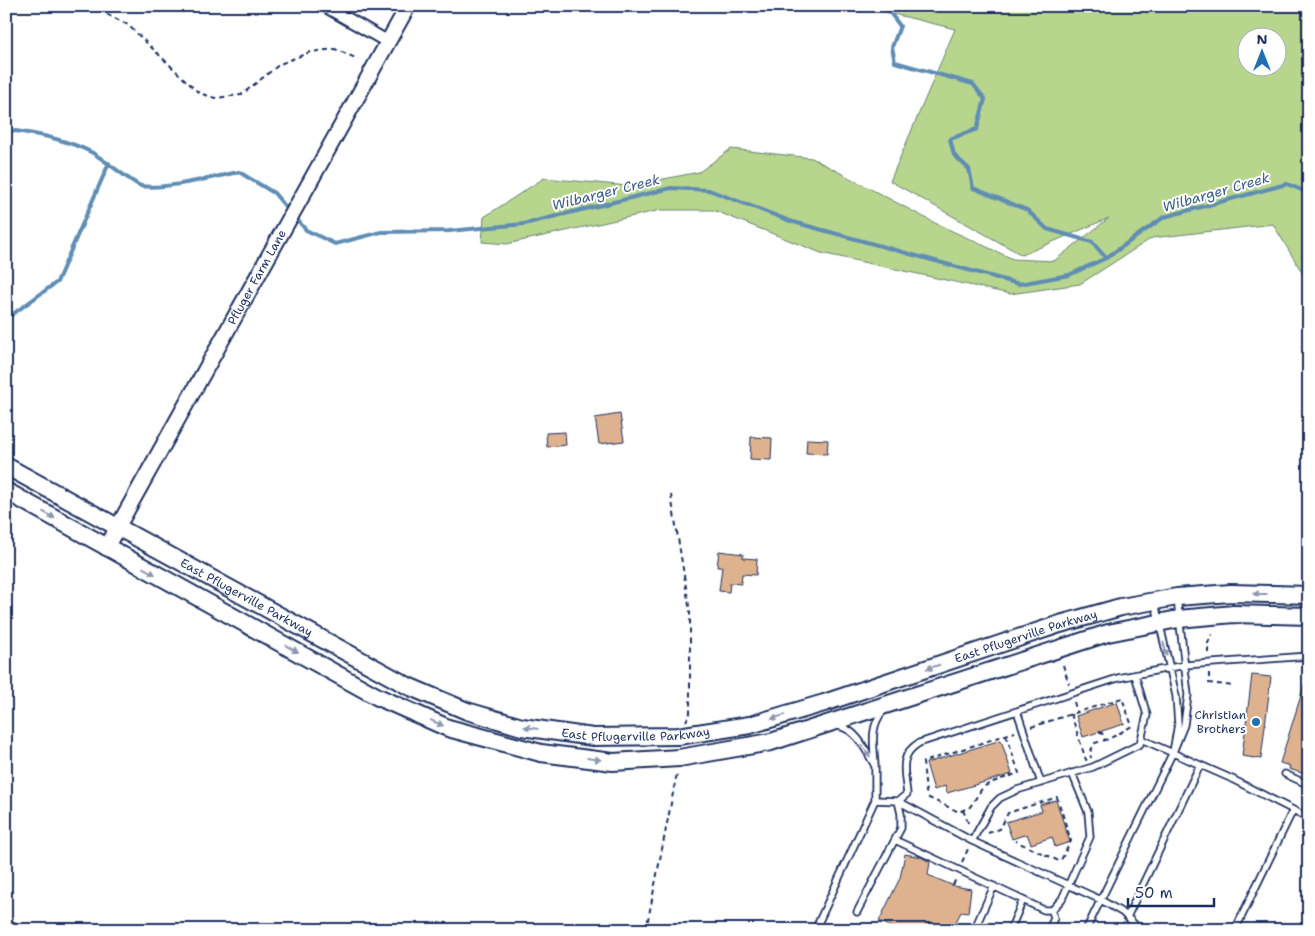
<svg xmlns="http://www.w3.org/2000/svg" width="1315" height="936" font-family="'Shantell Sans',sans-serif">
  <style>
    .green { fill: #b7d58d; stroke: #698276; fill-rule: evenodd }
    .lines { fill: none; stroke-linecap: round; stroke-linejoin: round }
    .stream { stroke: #5f8db4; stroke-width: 4 }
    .building { fill: #deb28f; stroke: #1b2f5e }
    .service-casing { stroke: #1b2f5e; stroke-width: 9 }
    .minor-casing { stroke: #1b2f5e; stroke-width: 15 }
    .tertiary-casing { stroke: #1b2f5e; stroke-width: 18 }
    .secondary-casing { stroke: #1b2f5e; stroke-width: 20 }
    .path { stroke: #1b2f5e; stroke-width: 2; stroke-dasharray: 5 4; stroke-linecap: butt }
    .service { stroke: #fff; stroke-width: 5.5 }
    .minor { stroke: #fff; stroke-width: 11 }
    .tertiary { stroke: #fff; stroke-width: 14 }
    .secondary { stroke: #fff; stroke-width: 16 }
    .oneway { fill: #8d97ae }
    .poi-dot { fill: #1f6fb2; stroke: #fff; stroke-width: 2 }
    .labels { text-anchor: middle; stroke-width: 4; stroke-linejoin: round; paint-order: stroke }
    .street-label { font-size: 12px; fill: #1b2f5e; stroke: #fff }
    .poi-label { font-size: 12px; fill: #1b2f5e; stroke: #fff; text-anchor: end }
    .water-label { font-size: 14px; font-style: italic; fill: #3d5e89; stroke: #fff }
  </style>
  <rect width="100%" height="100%" fill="#fff"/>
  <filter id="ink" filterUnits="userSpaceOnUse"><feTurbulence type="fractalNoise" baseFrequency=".02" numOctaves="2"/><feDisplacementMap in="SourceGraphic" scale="10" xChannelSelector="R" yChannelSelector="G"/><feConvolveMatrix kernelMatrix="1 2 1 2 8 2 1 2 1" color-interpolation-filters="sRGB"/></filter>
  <g filter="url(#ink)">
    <path class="green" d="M861 6H1309V289L1306 279 1273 224 1152 238 1080 284 1010 294 821 253 713 210H661L507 244 482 242 484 217 544 178 628 186 699 172 731 149 812 158 937 224 1013 259 1054 261 1109 218 1022 255 890 181 955 29ZM1248 38H1278V68H1248Z"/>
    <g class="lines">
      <path class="stream" d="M885 6 900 26 892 47 895 62 973 84 985 99 977 129 950 139 954 155 969 169 973 188 1027 210 1047 229 1092 242 1106 258
        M6 130C34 133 65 139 91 152 101 157 135 185 141 186 165 190 213 177 239 172L274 193 289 211
        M294 216 306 230 335 244 381 232 449 231 524 224 671 188 709 190 790 221 1019 284 1069 275 1106 258 1164 217 1287 184 1309 193
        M6 319 57 282 109 163"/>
    </g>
    <path class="building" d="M620 414 624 441 599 444 595 418Z
      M565 432 566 445 547 447 546 433Z
      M751 437 772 438 771 460 750 459Z
      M807 439 828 440 827 454 806 453Z
      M719 551 743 554V558L757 559 756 575 742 574 741 584 730 583 729 592 719 591 722 567H717Z
      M1252 675 1271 677 1261 759 1242 756Z
      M1307 676H1309V772L1306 771 1305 774 1289 769 1290 766 1280 763Z
      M1117 702 1124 724 1083 737 1076 716Z
      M1001 740 1012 774 947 793 945 786 934 790 926 763Z
      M1056 800 1070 842 1055 847 1052 837 1031 844 1027 834 1012 839 1006 822 1042 811 1040 805Z
      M905 854 921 857 930 862 928 875 954 886 971 889 968 913 961 912 952 930H898L879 921 900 878Z"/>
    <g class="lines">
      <g class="service-casing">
        <path id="service" d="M1155 603 1176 696 1178 724 1173 752 1184 725 1188 695 1177 598
          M1017 711 1041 783
          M838 726C857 729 866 751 875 766 874 745 869 728 883 711
          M1141 739 1230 778 1309 818
          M1285 774 1309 785
          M875 800 898 801 907 794C905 773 898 755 919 743L1118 678 1185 665 1309 656
          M898 801 972 841 991 807 1000 798 1017 790 1093 767 1140 744 1147 715 1135 675
          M895 840 1044 910H1052L1062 899 1090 837 1088 812 1072 773
          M972 841 1101 900 1123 913 1137 927 1142 930
          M857 912 901 828V814L898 801
          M1127 917 1200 765
          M815 930 875 800V766
          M974 930 994 886
          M1010 930 1023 900
          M1049 930 1054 918 1052 910
          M1086 930 1173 752
          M1235 930 1293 810"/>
      </g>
      <g class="minor-casing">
        <path id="minor" d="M325 6 388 42"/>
      </g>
      <g class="tertiary-casing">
        <g id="tertiary">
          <path id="s1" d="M106 548 408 6"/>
          <path d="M6 927 12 930"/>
        </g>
      </g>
      <g class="secondary-casing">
        <g id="secondary">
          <path id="s2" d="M6 466 408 686 467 711 522 727 593 737 678 736 750 725 824 703 1060 624 1121 607 1177 597 1231 593 1309 595"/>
          <path d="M6 491 378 697 448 728 541 753 613 762 679 758 771 742 1108 633 1178 619 1234 614 1309 616"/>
        </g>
      </g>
      <path class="path" d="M91 6 128 25 199 93 215 98 241 95 280 64 310 52 335 49 358 59
        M671 495 690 612V713L686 721
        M1208 653V643L1212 634
        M1063 665 1069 684
        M1209 673V683L1233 686
        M1074 702 1077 712
        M1071 714 1086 760 1087 759
        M1031 727 1122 698 1132 726 1109 739 1095 743 1090 752 1091 758
        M1099 733H1102L1105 740
        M1006 735 1019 773 993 782 983 787 970 807 959 812 929 798 926 792 923 762 1015 732
        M963 810 969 825
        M988 833 1000 829 1008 813 1057 797 1071 841 1061 860 1059 861 1015 841
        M962 862 968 849
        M953 885 956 879
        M646 930 677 773"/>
      <use href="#service" class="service"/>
      <use href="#minor" class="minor"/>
      <use href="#tertiary" class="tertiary"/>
      <use href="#secondary" class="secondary"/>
    </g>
    <defs><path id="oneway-solid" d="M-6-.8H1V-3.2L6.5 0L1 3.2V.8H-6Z" transform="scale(1.25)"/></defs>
    <g class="oneway">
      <use href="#oneway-solid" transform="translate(49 515) rotate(29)"/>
      <use href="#oneway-solid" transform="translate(149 571) rotate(29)"/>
      <use href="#oneway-solid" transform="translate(1260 594) rotate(-180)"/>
      <use href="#oneway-solid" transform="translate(292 649) rotate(29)"/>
      <use href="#oneway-solid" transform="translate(1165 649) rotate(76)"/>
      <use href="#oneway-solid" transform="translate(933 667) rotate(161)"/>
      <use href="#oneway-solid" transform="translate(778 717) rotate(163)"/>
      <use href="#oneway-solid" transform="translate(437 723) rotate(24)"/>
      <use href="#oneway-solid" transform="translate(531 728) rotate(-172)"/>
      <use href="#oneway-solid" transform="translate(866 751) rotate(56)"/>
      <use href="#oneway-solid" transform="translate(594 759) rotate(7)"/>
    </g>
  </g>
  <circle class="poi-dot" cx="1256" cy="722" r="5"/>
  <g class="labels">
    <g class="street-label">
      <text dy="4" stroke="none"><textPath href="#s1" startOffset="310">Pfluger Farm Lane</textPath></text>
      <text dy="4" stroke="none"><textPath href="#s2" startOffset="274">East Pflugerville Parkway</textPath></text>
      <text dy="4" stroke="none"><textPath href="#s2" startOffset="1099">East Pflugerville Parkway</textPath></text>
      <text dy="4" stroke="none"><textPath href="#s2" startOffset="694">East Pflugerville Parkway</textPath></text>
    </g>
    <g class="poi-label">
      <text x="1246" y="719">Christian<tspan x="1246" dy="14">Brothers</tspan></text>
    </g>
    <g class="water-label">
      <text transform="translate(606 192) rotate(-14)" y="5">Wilbarger Creek</text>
      <text transform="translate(1216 192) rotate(-16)" y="5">Wilbarger Creek</text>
    </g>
  </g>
  <rect width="1315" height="936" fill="none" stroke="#fff" stroke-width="25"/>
  <rect x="12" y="12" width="1290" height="911" fill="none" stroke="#1b2f5e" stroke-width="2" filter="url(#ink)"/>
  <g transform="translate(1262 52)"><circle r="24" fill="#ffffff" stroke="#a4acbf"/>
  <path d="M0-4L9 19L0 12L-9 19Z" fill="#1f6fb2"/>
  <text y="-8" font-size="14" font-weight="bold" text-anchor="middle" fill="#1b2f5e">N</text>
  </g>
  <path d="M1128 898v8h86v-8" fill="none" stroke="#1b2f5e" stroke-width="2.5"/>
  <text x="1135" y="898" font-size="15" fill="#1b2f5e" stroke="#ffffff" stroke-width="4" paint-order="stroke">50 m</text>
</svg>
